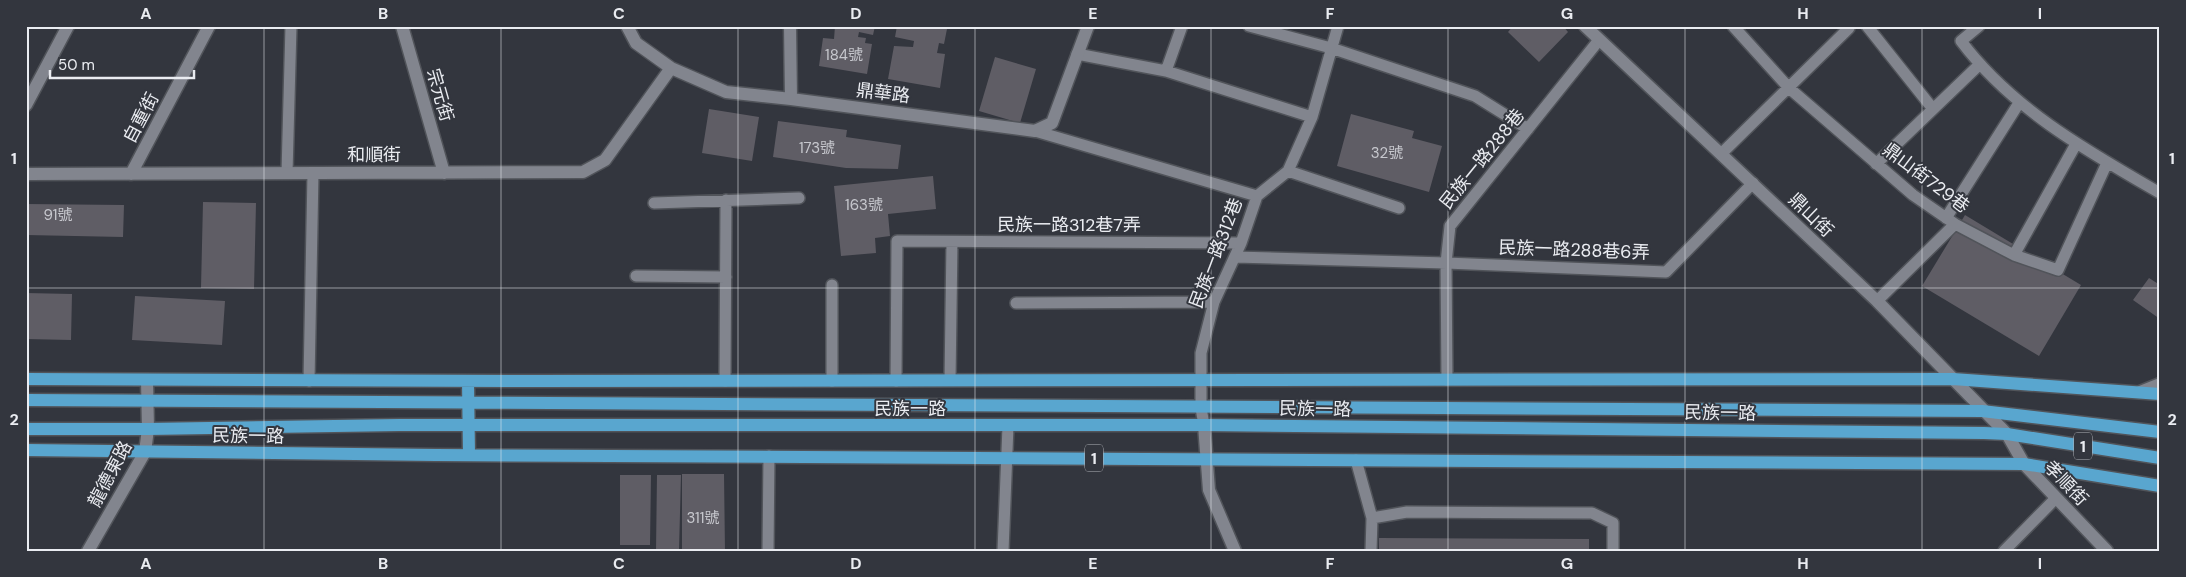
<svg xmlns="http://www.w3.org/2000/svg" width="2186" height="577" font-family="'DM Sans','Noto Sans TC',sans-serif">
  <style>
    .building { fill: #5f5d65 }
    .lines { fill: none; stroke-linecap: round; stroke-linejoin: round }
    .service-casing { stroke: #51545a; stroke-width: 14 }
    .minor-casing { stroke: #51545a; stroke-width: 15 }
    .tertiary-casing { stroke: #51545a; stroke-width: 15 }
    .primary-casing { stroke: #51545a; stroke-width: 15 }
    .service { stroke: #82858e; stroke-width: 11 }
    .minor { stroke: #82858e; stroke-width: 12 }
    .tertiary { stroke: #82858e; stroke-width: 12 }
    .primary { stroke: #59a6cf; stroke-width: 12 }
    .grid { fill: none; stroke: #eaecf1; stroke-width: 1; stroke-opacity: 0.55 }
    .labels { text-anchor: middle; stroke-width: 4; stroke-linejoin: round; paint-order: stroke }
    .number-label { font-size: 15px; fill: #c7c8ce }
    .shield { fill: #33363e; stroke: #b3b5bb; stroke-width: 1 }
    .shield-label { font-size: 16px; font-weight: bold; fill: #eaecf1 }
    .street-label { font-size: 18px; fill: #eaecf1; stroke: #33363e }
    .neatline { fill: none; stroke: #eaecf1; stroke-width: 2 }
    .grid-label { font-size: 16px; text-anchor: middle; font-weight: bold; fill: #eaecf1 }
  </style>
  <rect width="100%" height="100%" fill="#33363e"/>
  <path class="building" d="M835 26H875L873 35 859 32 858 37 866 38 865 43 872 44 867 74 819 66 823 38 834 39Z
    M897 26H939L938 28 947 29 944 44 939 43 937 53 945 54 940 88 888 79 894 46 913 47 914 41 895 37Z
    M1513 26H1563L1568 32 1539 62 1508 32Z
    M995 57 1036 69 1020 123 979 111Z
    M709 109 759 117 752 161 702 153Z
    M1351 114 1414 131 1412 138 1442 146 1429 192 1337 166Z
    M778 121 847 130 846 137 901 145 898 169 846 168 773 157Z
    M933 176 936 209 888 214 890 236 875 238 876 253 841 256 834 186Z
    M203 202 256 203 254 289 201 288Z
    M26 204 124 205 123 237 26 235Z
    M1965 215 2081 285 2039 356 1922 286Z
    M2149 278 2160 285V319L2133 300Z
    M26 293 72 294 71 340 26 339Z
    M135 296 225 301 222 345 132 340Z
    M682 474H724L725 551H682Z
    M620 475H651L650 545H620Z
    M657 475H681L679 551H656Z
    M1379 538 1589 539V551H1379Z"/>
  <g class="lines">
    <g class="service-casing">
      <path id="service" d="M1249 26 1331 48 1475 96 1528 129
        M1733 26 1789 88 1913 195 1955 224 2014 255 2058 270 2107 163
        M1867 26 1933 109
        M1979 26 1961 41C2012 109 2087 151 2160 193
        M1077 54 1166 71 1312 117
        M1166 71 1182 26
        M1035 131 1257 196
        M1722 153 1849 28
        M1876 164 1979 65
        M1288 171 1399 208
        M287 173 291 26
        M654 203 799 198
        M1946 218 2019 103
        M2014 255 2076 144
        M1235 257 1446 263 1666 272 1753 183
        M636 276 726 277
        M832 285V381
        M1877 301 1955 224
        M1016 303 1214 302
        M950 380 952 242
        M1447 380 1446 263 1450 226 1599 40
        M309 381 313 173
        M725 381 726 200
        M896 381 897 241 1241 243
        M1204 425 1201 408V353L1214 302 1241 243 1257 196 1288 171 1312 117 1338 26
        M1356 460 1372 518 1371 551
        M1372 518 1407 512 1592 513 1613 523V551
        M768 551 769 456
        M1003 551 1008 426
        M2004 551 2056 498"/>
    </g>
    <g class="minor-casing">
      <path id="minor" d="M402 26 444 173
        M627 26 636 43 671 68 726 92 791 99 1035 131 1052 123 1088 26
        M790 26 791 99
        M1585 26 1877 301 2007 434 2024 464 2107 551
        M26 105 68 26
        M26 174 583 172 605 160 671 68
        M131 174 209 26
        M2140 392 2160 384
        M1204 425 1209 490 1235 551"/>
    </g>
    <g class="tertiary-casing">
      <path id="tertiary" d="M88 551 145 452 148 429 147 380"/>
    </g>
    <g class="primary-casing">
      <path id="primary" d="M26 379 527 381 1953 379 2160 394
        M468 381 469 455
        M26 400 1982 411 2160 432
        M26 429H148L399 425H1204L1984 433 2007 434 2160 458
        M26 450 436 455 2024 464 2160 486"/>
    </g>
    <use href="#service" class="service"/>
    <use href="#minor" class="minor"/>
    <use href="#tertiary" class="tertiary"/>
    <use href="#primary" class="primary"/>
  </g>
  <path class="grid" d="M264 26V551M501 26V551M738 26V551M975 26V551M1211 26V551M1448 26V551M1685 26V551M1922 26V551M26 288H2160"/>
  <g class="labels">
    <g class="number-label">
      <text x="844" y="60">184號</text>
      <text x="817" y="153">173號</text>
      <text x="1387" y="158">32號</text>
      <text x="864" y="210">163號</text>
      <text x="58" y="220">91號</text>
      <text x="703" y="523">311號</text>
    </g>
    <g class="shield">
      <rect x="2074" y="432.5" width="18" height="27" rx="4"/>
      <rect x="1085" y="444.5" width="18" height="27" rx="4"/>
    </g>
    <g class="shield-label">
      <text x="2083" y="452">1</text>
      <text x="1094" y="464">1</text>
    </g>
    <g class="street-label">
      <text transform="translate(883 93) rotate(7)" y="6">鼎華路</text>
      <text transform="translate(440 95) rotate(74)" y="6">宗元街</text>
      <text transform="translate(141 118) rotate(-62)" y="6">自重街</text>
      <text x="374" y="161">和順街</text>
      <text transform="translate(1482 159) rotate(-51)" y="6">民族一路288巷</text>
      <text transform="translate(1926 178) rotate(37)" y="6">鼎山街729巷</text>
      <text transform="translate(1811 215) rotate(44)" y="6">鼎山街</text>
      <text x="1069" y="231">民族一路312巷7弄</text>
      <text transform="translate(1574 250) rotate(2)" y="6">民族一路288巷6弄</text>
      <text transform="translate(1216 253) rotate(-69)" y="6">民族一路312巷</text>
      <text x="910" y="415">民族一路</text>
      <text transform="translate(1315 409) rotate(1)" y="6">民族一路</text>
      <text transform="translate(1720 413) rotate(1)" y="6">民族一路</text>
      <text transform="translate(248 436) rotate(1)" y="6">民族一路</text>
      <text transform="translate(110 474) rotate(-62)" y="6">龍德東路</text>
      <text transform="translate(2066 483) rotate(46)" y="6">孝順街</text>
    </g>
  </g>
  <rect width="2186" height="577" fill="none" stroke="#33363e" stroke-width="55"/>
  <path d="M50 70v8h144v-8" fill="none" stroke="#eaecf1" stroke-width="2.5"/>
  <text x="58" y="70" font-size="15" fill="#eaecf1" stroke="#33363e" stroke-width="4" paint-order="stroke">50 m</text>
  <rect x="28" y="28" width="2130" height="522" class="neatline"/>
  <g class="grid-label">
    <text x="146" y="19">A</text>
    <text x="383" y="19">B</text>
    <text x="619" y="19">C</text>
    <text x="856" y="19">D</text>
    <text x="1093" y="19">E</text>
    <text x="1330" y="19">F</text>
    <text x="1567" y="19">G</text>
    <text x="1803" y="19">H</text>
    <text x="2040" y="19">I</text>
    <text x="14" y="164">1</text>
    <text x="2172" y="164">1</text>
    <text x="14" y="425">2</text>
    <text x="2172" y="425">2</text>
    <text x="146" y="569">A</text>
    <text x="383" y="569">B</text>
    <text x="619" y="569">C</text>
    <text x="856" y="569">D</text>
    <text x="1093" y="569">E</text>
    <text x="1330" y="569">F</text>
    <text x="1567" y="569">G</text>
    <text x="1803" y="569">H</text>
    <text x="2040" y="569">I</text>
  </g>
</svg>
